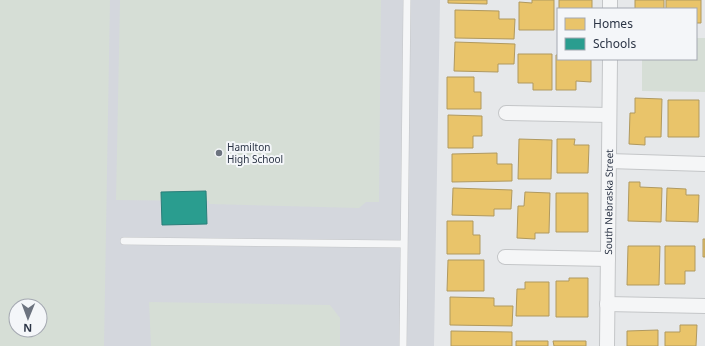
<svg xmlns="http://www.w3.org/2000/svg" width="705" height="346" font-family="'Noto Sans',sans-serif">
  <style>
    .built { fill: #d4d7dd; fill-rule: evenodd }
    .green { fill: #d6ded6; fill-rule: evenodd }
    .homes { fill: #e9c46a; stroke: #b0995f }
    .schools { fill: #2a9d8f; stroke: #2a7e79 }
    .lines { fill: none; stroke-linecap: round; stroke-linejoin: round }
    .lane-casing { stroke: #c4c6c8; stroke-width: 8 }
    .street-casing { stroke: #c4c6c8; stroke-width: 16 }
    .lane { stroke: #f5f6f7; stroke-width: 7 }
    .street { stroke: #f5f6f7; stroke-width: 14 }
    .poi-dot { fill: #6c737f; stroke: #f4f6f9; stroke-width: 1.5 }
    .labels { text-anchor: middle; stroke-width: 4; stroke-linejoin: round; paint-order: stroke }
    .poi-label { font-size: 10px; fill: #2b3445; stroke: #f4f6f9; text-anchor: start }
    .street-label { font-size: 10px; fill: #2b3445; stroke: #f4f6f9 }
  </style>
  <rect width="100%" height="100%" fill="#e6e8ea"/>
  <path class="built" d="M0 0H440L434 346H0ZM16 306H40V330H16Z"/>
  <path class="green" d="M0 0H110L104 346H0ZM16 306H40V330H16Z
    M120 0H381L379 202H366L359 208 209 204V201L116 200Z
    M696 38H705V92L642 91V59H696Z
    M149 302 330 305 340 318V346H151Z"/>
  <path class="homes" d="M448 0H487V4L448 3Z
    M532 0H554V30H519V2L532 3Z
    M559 0H592V9H559Z
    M635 0H664V9H635Z
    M666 0H701V23H696V9H666Z
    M455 10 499 11V19H515L514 39 455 38Z
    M455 42 515 44 514 64H498V72L454 71Z
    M518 54H552V90H533V83H518Z
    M556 55H558V59H591V82L576 81V90H556Z
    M447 77H474V92H481V109H447Z
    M635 98 662 99 661 137H645V145L629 144 630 113H635Z
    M668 100H699V137H668Z
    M448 115 482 116V136H473V148H448Z
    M519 139 552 140 551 179H518Z
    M557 139H575L574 145H589L588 173H557Z
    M497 153V164H512V181L452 182V154Z
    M629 182H640V187L662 188 661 222 628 221Z
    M453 188 512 190 511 209H494V216L452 215Z
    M667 188 686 189V195H699L698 222 666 221Z
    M525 192 550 193 549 233H535V239L517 238 518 206H524Z
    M556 193H588V232H556Z
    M447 221H473V235H480V254H447Z
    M703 239H705V257H703Z
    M628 246H660L659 285H627Z
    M665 246H695V271H685V284H665Z
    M448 260H484V291H447Z
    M569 278H588V317H556V281H569Z
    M525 282H549V316H516L517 289H525Z
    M450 297 494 298V306H513L512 326 450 325Z
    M680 325H697L696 346H665V332H680Z
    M658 330V346H627V331Z
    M451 331 512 332V346H451Z
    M516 341H548V346H516Z
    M553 341H586V346H554Z"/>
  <path class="schools" d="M206 191 207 224 162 225 161 192Z"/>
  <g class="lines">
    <g class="lane-casing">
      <path id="lane" d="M124 241 404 244
        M403 346 407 0"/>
    </g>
    <g class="street-casing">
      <g id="street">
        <path d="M610 9V0"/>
        <path d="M506 113 609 115"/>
        <path d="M609 161 705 164"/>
        <path d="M505 257 608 259"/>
        <path d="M607 304 705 306"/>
        <path id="s1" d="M607 346 610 59"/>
      </g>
    </g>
    <use href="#lane" class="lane"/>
    <use href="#street" class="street"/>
  </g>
  <circle class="poi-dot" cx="219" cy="153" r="4"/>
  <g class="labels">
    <g class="poi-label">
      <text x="227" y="151">Hamilton<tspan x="227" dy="12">High School</tspan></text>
    </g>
    <g class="street-label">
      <text dy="4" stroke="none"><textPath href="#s1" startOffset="144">South Nebraska Street</textPath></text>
    </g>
  </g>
  <rect x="557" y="8" width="140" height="52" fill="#f4f6f9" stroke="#a4a8b1"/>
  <rect x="565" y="18" width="20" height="12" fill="#e9c46a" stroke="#a4a8b1"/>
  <text x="593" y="28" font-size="12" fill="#2b3445">Homes</text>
  <rect x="565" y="38" width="20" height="12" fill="#2a9d8f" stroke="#a4a8b1"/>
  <text x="593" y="48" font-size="12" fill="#2b3445">Schools</text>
  <g transform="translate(28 318) rotate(181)"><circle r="19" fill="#f4f6f9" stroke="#a4a8b1"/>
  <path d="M0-3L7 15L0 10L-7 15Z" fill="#6c737f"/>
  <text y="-6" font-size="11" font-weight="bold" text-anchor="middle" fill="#2b3445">N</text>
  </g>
</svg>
